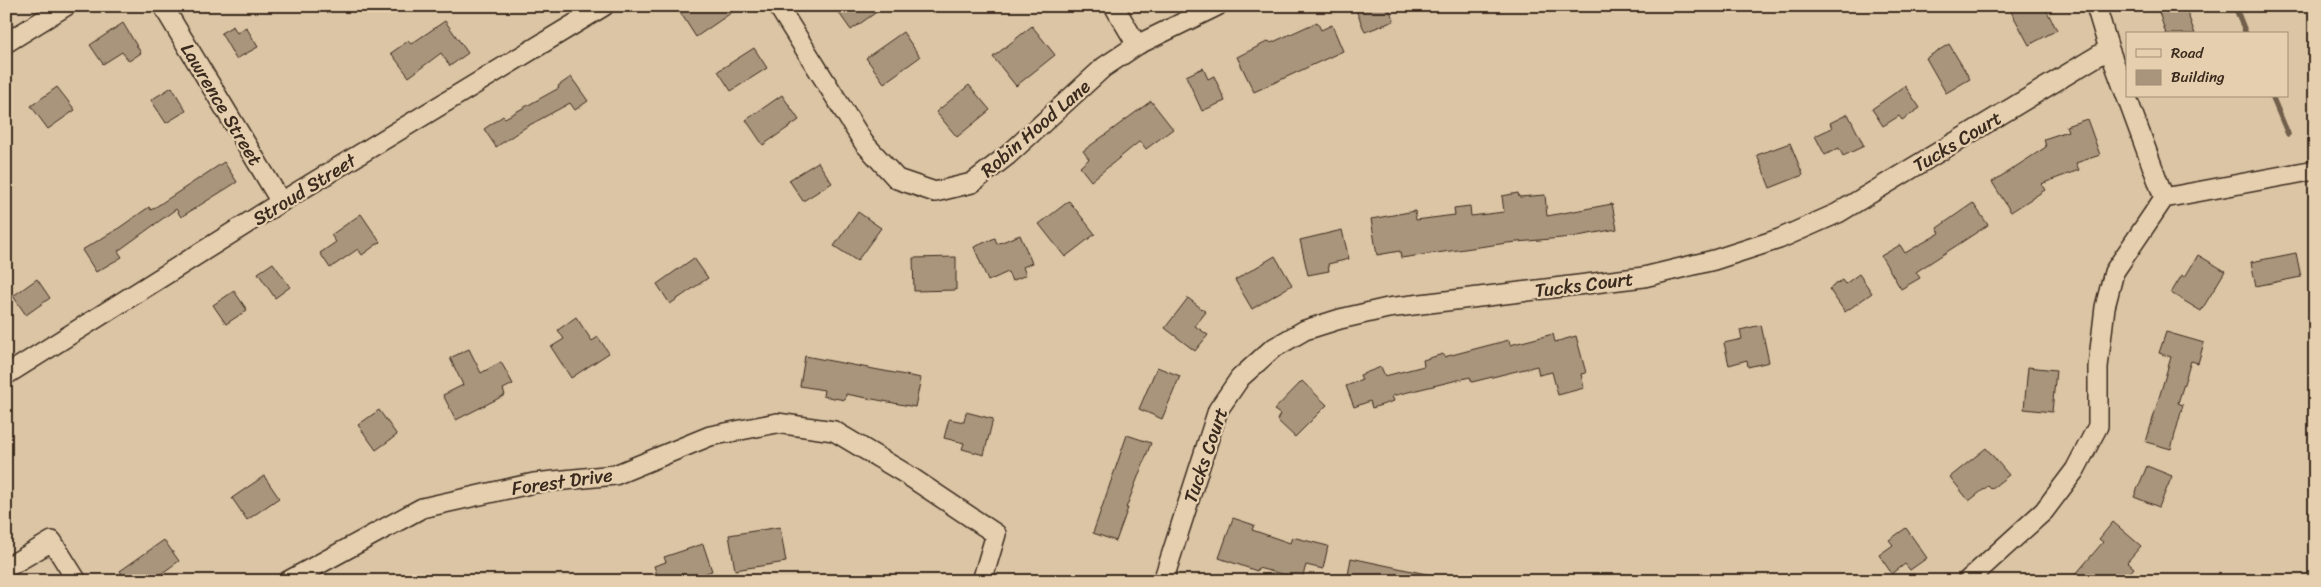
<svg xmlns="http://www.w3.org/2000/svg" width="2321" height="587" font-family="Sriracha,sans-serif">
  <style>
    .lines { fill: none; stroke-linecap: round; stroke-linejoin: round }
    .stream { stroke: #715e4c; stroke-width: 5.5 }
    .building { fill: #a9957b; stroke: #3b2a1e }
    .minor-casing { stroke: #3b2a1e; stroke-width: 22 }
    .minor { stroke: #e5cfae; stroke-width: 19 }
    .labels { text-anchor: middle; stroke-width: 4.5; stroke-linejoin: round; paint-order: stroke }
    .street-label { font-size: 19px; fill: #3b2a1e; stroke: #e5cfae }
  </style>
  <rect width="100%" height="100%" fill="#dbc5a5"/>
  <filter id="ink" filterUnits="userSpaceOnUse"><feTurbulence type="fractalNoise" baseFrequency=".02" numOctaves="2"/><feDisplacementMap in="SourceGraphic" scale="10" xChannelSelector="R" yChannelSelector="G"/><feConvolveMatrix kernelMatrix="1 2 1 2 8 2 1 2 1" color-interpolation-filters="sRGB"/></filter>
  <g filter="url(#ink)">
    <g class="lines">
      <path class="stream" d="M2235 6 2246 34
        M2272 96 2288 134
        M2315 203V204"/>
    </g>
    <path class="building" d="M688 6H741L696 37 680 12Z
      M834 6H885L851 30Z
      M1366 6H1388L1394 21 1365 32 1356 10Z
      M2008 6H2044L2057 30 2029 45Z
      M2157 6H2185L2195 34H2166Z
      M445 21 468 53 450 66 441 53 409 77 391 53 408 41 411 44Z
      M1317 22 1321 30 1332 25 1343 51 1254 92 1237 57 1269 41 1271 43Z
      M123 23 141 53 129 61 122 52 103 64 90 45Z
      M233 26 237 33 246 27 258 47 236 59 221 33Z
      M1032 26 1055 55 1016 86 993 57Z
      M903 32 920 57 884 83 866 58Z
      M1949 44 1970 79 1946 93 1926 58Z
      M754 48 767 68 731 91 718 71Z
      M1203 68 1208 79 1214 76 1225 101 1202 111 1186 76Z
      M571 77 588 101 575 110 570 103 526 127 496 147 484 129 503 116 505 118 559 88 558 86Z
      M969 85 990 110 957 137 936 112Z
      M1905 86 1920 108 1902 120 1899 116 1883 126 1872 109Z
      M57 87 75 110 48 129 31 106Z
      M172 87 186 111 166 123 151 100Z
      M782 95 799 120 763 145 746 120Z
      M1151 101 1173 129 1146 149 1140 141 1091 181 1080 167 1089 159 1083 151Z
      M1848 114 1864 146 1843 156 1839 148 1825 155 1815 136 1832 128 1830 123Z
      M2087 119 2100 155 2076 163 2079 170 2041 184 2045 190 2011 212 1992 182 2046 147 2044 139 2068 131 2066 126Z
      M1790 143 1803 175 1770 188 1757 155Z
      M224 162 237 182 181 217 176 209 118 251 122 257 96 272 82 250 116 230 149 207 151 210Z
      M818 162 832 183 803 201 789 180Z
      M1518 193 1519 197 1545 195 1547 216 1612 204 1617 229 1572 237 1507 243 1401 258 1400 251 1377 255 1371 219 1415 211 1416 220 1455 215 1454 208 1470 206 1471 216 1504 212 1502 196Z
      M1069 201 1095 234 1065 257 1039 224Z
      M1973 203 1988 225 1916 272 1920 278 1901 289 1881 256 1900 245 1905 253 1940 233 1937 228Z
      M858 212 881 228 857 261 834 246Z
      M361 214 380 242 362 255 358 249 330 268 320 253 336 242 331 235Z
      M1342 230 1349 259 1328 264 1329 271 1308 275 1300 240Z
      M1020 235 1032 263 1023 267 1026 275 1012 281 1008 272 988 281 974 247 995 238 997 244Z
      M2296 253 2301 277 2256 286 2251 262Z
      M2198 255 2225 271 2201 311 2171 293 2182 275 2185 277Z
      M1275 256 1292 285 1252 309 1235 280Z
      M956 257V290L914 291 913 258Z
      M694 258 708 278 670 304 657 284Z
      M273 263 290 287 275 298 258 273Z
      M1859 274 1872 293 1845 312 1829 289 1842 280 1845 284Z
      M37 279 50 298 26 315 13 296Z
      M234 291 247 310 226 324 213 305Z
      M1188 298 1206 312 1195 326 1208 335 1195 351 1165 328Z
      M576 317 592 341 598 337 609 353 571 378 551 347 564 339 558 330Z
      M1761 325 1769 362 1748 367 1747 360 1729 365 1724 343 1742 339 1740 330Z
      M2166 332 2204 343 2198 363 2191 361 2178 403 2183 405 2171 449 2146 442 2171 357 2159 353Z
      M1553 334 1555 342 1576 336 1586 373 1581 374 1584 388 1558 395 1552 372 1539 375 1537 366 1472 382 1470 377 1392 396 1394 401 1372 408 1370 401 1354 407 1346 386 1362 380 1360 375 1381 367 1385 376 1424 366 1423 360 1443 354 1444 357 1509 340 1510 345Z
      M469 349 481 373 501 362 513 384 503 389 505 395 456 420 443 395 463 385 450 358Z
      M805 356 921 378 915 407 846 394 845 400 823 396 824 390 800 386Z
      M1157 367 1180 376 1162 419 1139 409Z
      M2028 367 2056 370 2052 412 2024 409Z
      M1302 381 1327 405 1295 437 1277 420 1280 414 1274 410Z
      M379 410 397 435 376 450 358 425Z
      M966 412 993 419 984 455 962 449 964 443 944 438 949 419 964 422Z
      M1127 435 1151 443 1126 508H1128L1116 541 1093 533Z
      M1986 448 2009 475 1991 489 1988 486 1969 501 1950 477Z
      M2147 466 2172 476 2159 507 2134 497Z
      M264 476 279 498 247 520 232 498Z
      M1233 518 1254 525 1252 530 1290 543 1292 537 1328 546 1323 569 1306 565 1302 579 1258 568 1257 571 1219 558Z
      M2113 522 2141 546 2127 562 2134 568 2123 581 2115 574 2110 581H2070L2103 542 2099 539Z
      M780 527 786 562 735 570 729 535Z
      M1906 528 1927 558 1910 570 1905 564 1892 574 1879 555 1893 545 1889 540Z
      M164 540 179 561 151 581H126L120 571Z
      M703 544 712 571 682 581H659L654 566 666 562 664 557Z
      M1351 558 1431 575 1430 581H1347Z"/>
    <g class="lines">
      <g class="minor-casing">
        <path id="minor" d="M163 6 281 202
          M778 6 864 143 897 179 935 192 972 183 1008 155 1104 67 1137 45 1217 6
          M1114 6 1137 45
          M6 43 66 6
          M2164 198 2315 170
          M6 375 281 202 604 6
          M6 568 52 541 77 581
          M288 581 422 508 534 483 615 475 710 436 777 423 834 431 906 474 996 534 982 581
          M1163 581 1218 410 1240 378 1272 349 1305 330 1340 319 1388 308 1644 277 1714 260 1779 239 1838 213 2109 49
          M1967 581 2044 511 2075 470 2098 426V367L2105 307 2114 272 2164 198 2109 49 2096 6"/>
      </g>
      <use href="#minor" class="minor"/>
    </g>
  </g>
  <g class="labels">
    <g class="street-label">
      <text transform="translate(222 104) rotate(59)" y="7">Lawrence Street</text>
      <text transform="translate(1035 128) rotate(-41)" y="7">Robin Hood Lane</text>
      <text transform="translate(1957 141) rotate(-31)" y="7">Tucks Court</text>
      <text transform="translate(304 189) rotate(-32)" y="7">Stroud Street</text>
      <text transform="translate(1584 284) rotate(-7)" y="7">Tucks Court</text>
      <text transform="translate(1205 455) rotate(-71)" y="7">Tucks Court</text>
      <text transform="translate(562 481) rotate(-8)" y="7">Forest Drive</text>
    </g>
  </g>
  <rect width="2321" height="587" fill="none" stroke="#e5cfae" stroke-width="25"/>
  <rect x="12" y="12" width="2296" height="562" fill="none" stroke="#3b2a1e" stroke-width="2" filter="url(#ink)"/>
  <rect x="2126" y="32" width="162" height="65" fill="#e5cfae" stroke="#a18d74"/>
  <rect x="2136" y="49" width="25" height="8" fill="#e5cfae" stroke="#a18d74"/>
  <text x="2171" y="58" font-size="15" fill="#3b2a1e">Road</text>
  <rect x="2136" y="70" width="25" height="15" fill="#a9957b" stroke="#a18d74"/>
  <text x="2171" y="82" font-size="15" fill="#3b2a1e">Building</text>
</svg>
